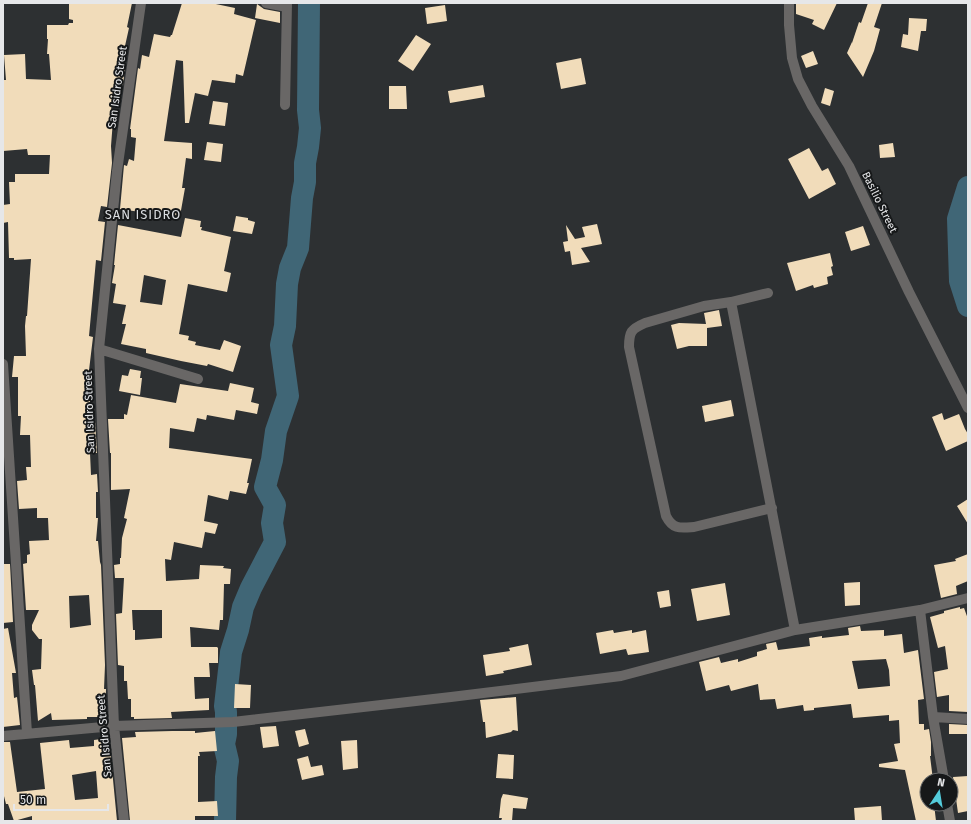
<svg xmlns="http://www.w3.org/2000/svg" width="971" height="824" font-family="'Fira Sans',sans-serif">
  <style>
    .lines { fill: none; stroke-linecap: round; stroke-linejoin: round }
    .river { stroke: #406676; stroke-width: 22 }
    .building { fill: #f1dcba; fill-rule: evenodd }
    .minor { stroke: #696766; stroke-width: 10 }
    .labels { text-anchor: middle; stroke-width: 4; stroke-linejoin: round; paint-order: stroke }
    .street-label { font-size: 11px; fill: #e6e7e9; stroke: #161819 }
    .quarter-label { font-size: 13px; letter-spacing: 1px; fill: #dadde1; stroke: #161819 }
  </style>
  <rect width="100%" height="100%" fill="#2d3032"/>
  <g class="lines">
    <path class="river" d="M968 187 958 219 960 281 968 306
      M225 821 226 777 228 761 224 744 226 734V712L225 706 231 652 238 630 243 607 251 588 275 542 272 523 275 505 265 487 272 460 276 431 288 396 281 345 285 326 287 284 290 268 298 248 302 198 305 182V163L308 147 310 128 308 110 309 3"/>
  </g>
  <path class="building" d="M69 3H132L127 27 129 28 125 46 122 45 119 66 125 67 123 85 114 84 110 119 113 120 111 146 112 163 107 207 101 206 98 221 105 222 101 261 96 260 89 336 93 337 87 387 93 388 88 412H91L90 420H95L97 453H90L91 475 97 474 98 492H96V518H98L96 541H98L100 562 101 565 105 665 104 689H106L105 717H87V719L52 720 51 713 38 721 35 685H34L32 670 41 669 42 639H39L32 630V625L39 610H26L23 564 27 563V555L30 554 29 541 49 540 48 518H37V508L19 509 17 481 27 480 26 467H31L30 435H20L21 416H18V377H12L14 356H26L25 326 26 316H27L31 259 14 260V258H9L8 222 3 223V205L10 204 9 182H15V174H49L50 155H28L27 149 3 151V80H6L4 55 25 54 26 79 51 80 49 54H47L48 39H47V25H68L69 23H73V20L69 19ZM89 595 91 625 70 628 69 596Z
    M182 3H211L235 8 234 14 256 20 243 76 236 74 235 83 212 80 208 96 195 93 189 123H185L183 61 176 60 164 141 192 143V159L186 158 182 188H185L180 216 161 212 160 215 120 209 124 165 127 166 129 159 134 161 136 138 131 137V129H130L138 68 140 69 142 55 149 57 154 34 170 37 171 35H172Z
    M796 3H837L824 30 812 24 814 20 796 14Z
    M868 3H882L874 27 880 29 874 51 863 77 847 53 852 42V43L859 22 861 23Z
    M257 4 264 9 280 12V23L255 18Z
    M445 5 447 21 427 24 425 8Z
    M909 18 927 19 926 31H921L918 51 901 47 903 34 908 35Z
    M416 35 431 44 413 71 398 61Z
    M813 51 818 64 806 68 801 56Z
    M581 58 586 84 561 89 556 63Z
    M483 85 485 97 450 103 448 91Z
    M389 86H406L407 109H389Z
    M825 88 834 91 830 106 821 103Z
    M213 101 228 103 225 126 209 124Z
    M207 142 223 144 221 162 204 160Z
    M893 143 895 157 880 158 879 145Z
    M809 148 822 171 828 168 836 184 809 199 788 159Z
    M236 216 248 218V220L255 222 252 234 233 231Z
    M185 218 201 221 200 227H202L201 230 231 237 224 271 231 273 227 292 188 284 179 334 189 336 188 340 196 342 195 345 220 350 224 340 241 346 233 372 208 364 207 366 181 361 146 353V349L121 344 126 324H122L126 305 113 303 116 284 112 283 115 265H114L118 225 181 237ZM144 275 166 280 162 305 140 302Z
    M597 224 602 244 581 248 590 262 572 265 570 251 565 252 563 242 568 241 566 225 575 239 585 237 582 227Z
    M863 226 870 245 851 251 845 232Z
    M830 253 833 266 831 267 833 275 827 277 828 284 814 288 813 285 796 291 787 263Z
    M719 310 722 326 707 328V346H689L677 349 671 325 679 323 706 324 704 313Z
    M130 369 141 371 140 378H142L140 395 119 391 122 375 128 376Z
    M230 383 254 388 251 402 259 404 257 414 236 410 234 420 207 415 206 420 197 418 194 432 170 428 169 448 252 459 247 483H249L246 494 230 491 228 500 208 495 204 521 218 524 215 534 205 532 202 548 174 542 171 560 165 559 166 581 199 579 200 565 224 566 223 568 231 569 230 584H224L223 620H220L219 630 190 627 191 647H217L218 648V663H209L210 677H194L195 699 209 698V710L171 712 172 718 134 719V717H131V699H128L127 681H124V666L118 665 116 614 122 613 124 578H115L114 565 120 564V558H121L122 538 127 519 124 518 130 489 111 490V453H110L108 419H124V414L127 415 131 395 176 403 180 384 228 391ZM132 610H162V638L135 640V630H133Z
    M731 400 734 416 705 422 702 406Z
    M942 413 944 420 959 414 965 429 968 434V441L946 451 932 417Z
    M968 499V524L957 506Z
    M968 554V581L956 586 957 594 941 598 934 565 956 561 955 559Z
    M3 564H10L13 622 3 623Z
    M860 582V605L845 606 844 583Z
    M725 583 730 615 697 621 691 589Z
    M669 590 671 606 660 608 657 592Z
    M960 607V609L964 608 968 619V712L949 711V695L937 697 934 672 948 669 945 646 938 648 930 617 944 613V611Z
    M860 626 861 631 884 630V636L902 634 904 653 918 650 924 699 918 700 919 724H924V730L929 729 931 742V756H930L933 780H927V804H934L936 821H916L905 770 879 767V764L898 761 894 744 900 743 899 720 889 721V715L853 718 851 704 814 708V710L804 711 803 705 777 709 775 699 760 700 758 684 731 691 729 685 706 691 699 662 719 657 721 663 738 659V662L757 656V652L767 649 766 644 776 642 778 650 810 646 809 638 822 636V638L849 635 848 628ZM886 659 889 670 890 686 858 689 852 661Z
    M8 628 16 673H12L14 698 17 697 20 725 3 727V629Z
    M613 630 614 633 632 630V633L646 630 649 652 628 655 626 649 600 654 596 633Z
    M528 644 532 665 503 671 504 673 486 676 483 655 510 651 509 648Z
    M235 684 251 685 250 708H234Z
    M516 697 518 731 513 730 511 732 486 738 485 722H483L480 700Z
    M949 724 968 725V734H949Z
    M276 726 279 746 263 748 260 727Z
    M305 729 309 744 299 747 295 731Z
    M172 731H195V733L215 731 217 751 199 752 200 756H198V802L217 801 218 816H195V821H130L122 738 136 737 135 732Z
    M109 738 117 821H32V816L14 821 8 804H6L3 792V742H10L17 792 45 789 40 743 69 740 70 748 94 746V740ZM96 771 98 798 75 800 72 775Z
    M357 740 358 768 343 770 341 741Z
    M498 754 514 755 513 779 496 778Z
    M308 756 311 767 322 765 324 775 302 780 297 759Z
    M968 776V811L958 813 953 777Z
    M503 794 528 798 526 809 513 808 512 821H501L502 818H499L501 799Z
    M881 806 882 821H855L854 808Z"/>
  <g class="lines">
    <path class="minor" d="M266 3 287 7
      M789 3V25L792 58 798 79 812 106 849 166 909 292 968 408
      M285 105 287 3
      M731 302 768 293
      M99 349 198 379
      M3 364 27 733
      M772 508 694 527C681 528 673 530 666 516L629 347C629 332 631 329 645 323L704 306 731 302 795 630
      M920 610 933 717 944 780
      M933 717 968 719
      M3 736 114 726 233 722 451 697 621 676 795 630 920 610 968 598
      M947 804 950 821
      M124 821 114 726 99 349 117 171 141 3"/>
  </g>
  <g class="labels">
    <g class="street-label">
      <text transform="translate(117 87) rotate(-82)" y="4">San Isidro Street</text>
      <text transform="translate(880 202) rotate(64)" y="4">Basilio Street</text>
      <text transform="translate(89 412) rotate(-92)" y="4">San Isidro Street</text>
      <text transform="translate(104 736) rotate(-95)" y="4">San Isidro Street</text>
    </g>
    <g class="quarter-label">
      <text x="143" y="219">SAN ISIDRO</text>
    </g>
  </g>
  <rect width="971" height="824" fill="none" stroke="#e6e7e9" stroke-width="8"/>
  <g transform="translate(939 792) rotate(12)"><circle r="19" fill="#161819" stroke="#696b6c"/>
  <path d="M0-3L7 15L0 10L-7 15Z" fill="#53cbda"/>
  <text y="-6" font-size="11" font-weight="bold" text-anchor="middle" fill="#e6e7e9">N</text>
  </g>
  <path d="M14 804v6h94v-6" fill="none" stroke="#e6e7e9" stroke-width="2"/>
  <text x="20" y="804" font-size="12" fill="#e6e7e9" stroke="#161819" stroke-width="3" paint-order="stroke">50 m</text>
</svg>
